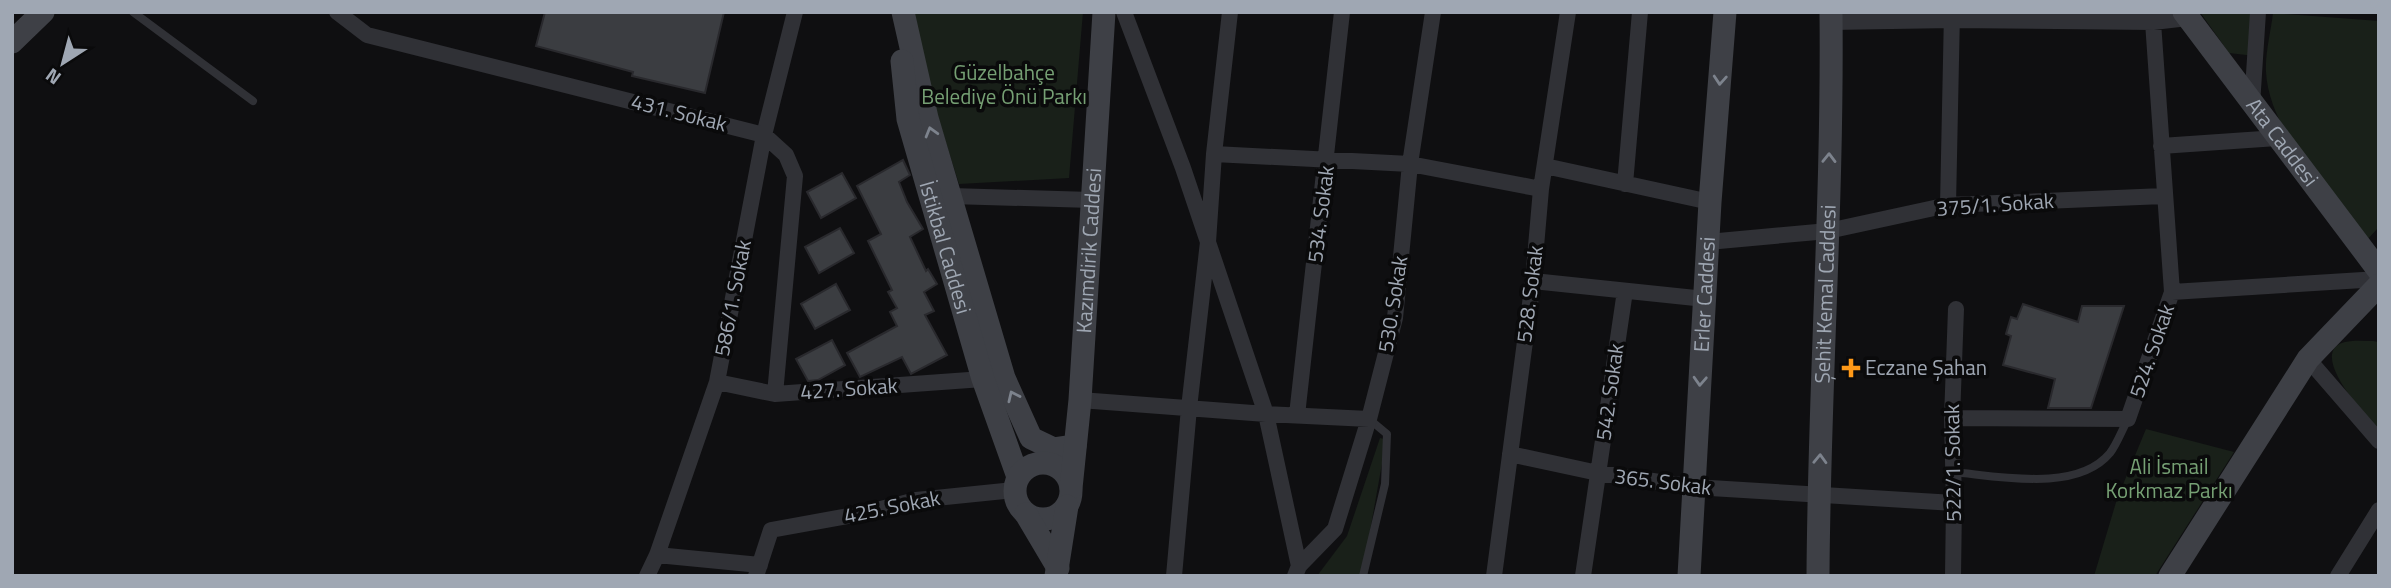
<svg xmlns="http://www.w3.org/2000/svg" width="2391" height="588" font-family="'Titillium Web',sans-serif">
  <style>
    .green { fill: #192019 }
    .building { fill: #3b3d41; stroke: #29292d; stroke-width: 2 }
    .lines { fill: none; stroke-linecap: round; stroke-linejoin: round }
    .lane { stroke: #303136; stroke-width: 8 }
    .street { stroke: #303136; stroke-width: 16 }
    .secondary { stroke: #3e4046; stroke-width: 23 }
    .oneway { stroke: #7d838d }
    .poi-dot { fill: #ff9918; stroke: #0a0a0b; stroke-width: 2.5 }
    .labels { text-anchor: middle; stroke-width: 7; stroke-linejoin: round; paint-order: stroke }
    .park-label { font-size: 21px; fill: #76a074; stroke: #0a0a0b }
    .street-label { font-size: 21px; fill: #9fa7b3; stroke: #0a0a0b }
    .poi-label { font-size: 21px; fill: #9fa7b3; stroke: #0a0a0b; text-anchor: start }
  </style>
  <rect width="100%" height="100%" fill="#0f0f11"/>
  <path class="green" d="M911 12H1083L1069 178 959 184 916 48Z
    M2200 12H2259L2255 56 2229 53Z
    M2273 13 2379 21V227L2365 242C2331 196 2269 131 2266 72 2265 53 2271 31 2273 13Z
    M2373 341 2379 342V431C2368 418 2305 352 2345 342 2354 340 2364 341 2373 341Z
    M2146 429 2234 452 2155 576H2094L2117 499Z
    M1380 438 1384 439 1383 458 1362 576H1317L1347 536Z"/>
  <path class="building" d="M545 12H724L705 93 632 76 633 72 536 46Z
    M903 160 910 175 899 182 907 202 923 229 910 237 926 271 928 269 937 284 924 292 934 311 925 315 947 355 911 374 902 357 860 377 847 353 897 326 890 312 897 308 888 292 892 290 868 241 881 234 857 186Z
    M842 173 856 198 821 218 807 192Z
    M840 228 854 253 819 273 805 247Z
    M836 284 850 310 815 329 801 304Z
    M2023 304 2078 322 2082 306H2124L2091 408H2048L2055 379 2003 365 2011 336 2006 334 2011 317 2017 319Z
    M832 340 845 365 818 380 808 381 796 359Z"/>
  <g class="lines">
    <path class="lane" d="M133 12 253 101
      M1953 472C1998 476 2077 493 2110 453 2117 444 2122 430 2128 419
      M1363 576 1385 484 1387 434 1369 419"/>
    <path class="street" d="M337 12 367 35 764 135 786 155 795 176 775 394
      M1124 12 1183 168 1266 414 1299 566
      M1831 22 1952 20 2153 22 2188 18
      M2252 105 2258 12
      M2161 146 2277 138
      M1214 154 1410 164 1541 189
      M1545 166 1710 202
      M1625 184 1640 12
      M951 196 1092 200
      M1948 205 1952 12
      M1708 242 1828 231 1948 205 2164 196
      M1533 281 1705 299
      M2172 292 2379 279
      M2308 359 2379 441
      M717 382 775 394 983 379
      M1080 400 1266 414 1369 419
      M1297 415 1342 12
      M1952 418 2128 419 2172 292 2153 22
      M1510 454 1598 473 1694 487 1954 503
      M657 555 760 565
      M647 576 657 555 717 382 764 135 795 12
      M756 576 771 530 865 513 916 500 1014 490
      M1174 576 1189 408 1208 242 1214 154 1230 12
      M1295 576 1299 566 1335 529 1369 419 1395 318 1410 164 1433 12
      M1494 576 1533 281 1541 189 1568 12
      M1583 576 1625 291
      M1953 576 1954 503 1952 418 1956 309
      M2338 576 2379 510"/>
    <g class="secondary">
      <path d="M903 12 927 118 1004 378 1031 438 1054 449 1075 446"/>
      <path id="s1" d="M2184 12 2379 271"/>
      <path d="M12 42 43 12"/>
      <path id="s2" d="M902 61 908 119 983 379 1018 477"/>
      <circle cx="1043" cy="491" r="28"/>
      <path id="s3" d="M1071 488 1080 400 1104 12"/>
      <path d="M1026 514 1058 568"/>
      <path d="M1056 576 1067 506"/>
      <path id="s4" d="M1689 576 1710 202 1725 12"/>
      <path id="s5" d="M1818 576C1819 388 1833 200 1831 12"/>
      <path d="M2170 576 2308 359 2379 285"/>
    </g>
  </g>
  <defs><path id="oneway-chevron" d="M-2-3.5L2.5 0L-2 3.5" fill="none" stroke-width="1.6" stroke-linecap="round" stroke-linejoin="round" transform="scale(1.75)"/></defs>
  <g class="oneway">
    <use href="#oneway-chevron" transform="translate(1720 80) rotate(94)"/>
    <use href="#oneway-chevron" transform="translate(931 132) rotate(-106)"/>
    <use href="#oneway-chevron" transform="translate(1829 158) rotate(-89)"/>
    <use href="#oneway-chevron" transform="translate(1700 381) rotate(93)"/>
    <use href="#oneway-chevron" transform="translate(1013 396) rotate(-115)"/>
    <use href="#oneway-chevron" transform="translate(1820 459) rotate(-88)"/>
  </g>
  <path class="poi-dot" d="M1847.5 357.5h7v7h7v7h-7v7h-7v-7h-7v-7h7z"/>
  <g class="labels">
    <g class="park-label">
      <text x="1004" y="80">Güzelbahçe<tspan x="1004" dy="24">Belediye Önü Parkı</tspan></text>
      <text x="2169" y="474">Ali İsmail<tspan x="2169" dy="24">Korkmaz Parkı</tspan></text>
    </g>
    <g class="street-label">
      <text transform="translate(679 113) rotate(14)" y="7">431. Sokak</text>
      <text dy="7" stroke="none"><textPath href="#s1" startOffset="163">Ata Caddesi</textPath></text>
      <text transform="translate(1995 205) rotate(-4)" y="7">375/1. Sokak</text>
      <text transform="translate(1321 214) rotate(-83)" y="7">534. Sokak</text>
      <text dy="7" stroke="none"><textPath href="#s2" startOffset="192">İstikbal Caddesi</textPath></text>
      <text dy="7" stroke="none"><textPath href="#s3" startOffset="238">Kazımdirik Caddesi</textPath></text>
      <text transform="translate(1530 294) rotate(-83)" y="7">528. Sokak</text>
      <text dy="7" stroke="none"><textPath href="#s4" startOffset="282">Erler Caddesi</textPath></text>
      <text dy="7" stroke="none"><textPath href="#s5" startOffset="282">Şehit Kemal Caddesi</textPath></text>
      <text transform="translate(733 298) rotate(-79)" y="7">586/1. Sokak</text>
      <text transform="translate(1393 304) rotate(-81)" y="7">530. Sokak</text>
      <text transform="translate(2152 351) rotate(-71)" y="7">524. Sokak</text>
      <text transform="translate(849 389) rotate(-4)" y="7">427. Sokak</text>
      <text transform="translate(1610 392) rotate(-82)" y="7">542. Sokak</text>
      <text transform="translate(1953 463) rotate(-91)" y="7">522/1. Sokak</text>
      <text transform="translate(1663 482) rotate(7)" y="7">365. Sokak</text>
      <text transform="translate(892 507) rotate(-11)" y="7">425. Sokak</text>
    </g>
    <g class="poi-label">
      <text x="1865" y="375">Eczane Şahan</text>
    </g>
  </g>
  <rect width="2391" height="588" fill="none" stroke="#9fa7b3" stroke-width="28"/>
  <g transform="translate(63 63) rotate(216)" stroke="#0a0a0b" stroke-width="5" paint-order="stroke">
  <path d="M0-5L12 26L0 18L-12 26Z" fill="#9fa7b3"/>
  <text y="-10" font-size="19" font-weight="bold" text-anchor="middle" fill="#9fa7b3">N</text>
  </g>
</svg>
